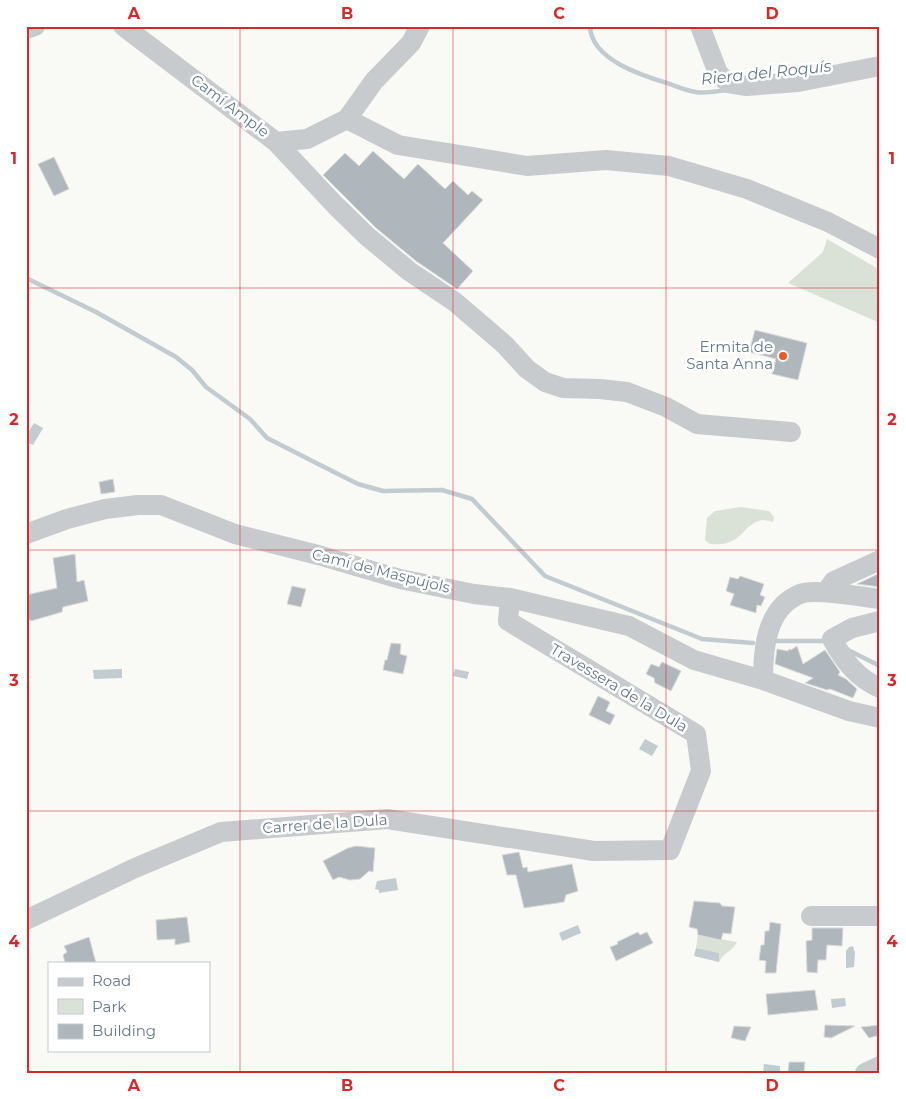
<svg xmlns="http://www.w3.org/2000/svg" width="906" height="1099" font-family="Montserrat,sans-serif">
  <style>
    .green { fill: #dae1d7 }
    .water { fill: #c1cbd0 }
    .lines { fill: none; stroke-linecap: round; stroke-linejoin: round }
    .stream { stroke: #c1cbd0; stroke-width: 4.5 }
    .building { fill: #afb7bd; stroke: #dbdbd8 }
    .minor { stroke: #c7cbce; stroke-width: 20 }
    .grid { fill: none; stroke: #d62828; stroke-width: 1; stroke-opacity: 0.55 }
    .poi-dot { fill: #ec5923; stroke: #fff; stroke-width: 2 }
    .labels { text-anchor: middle; stroke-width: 5; stroke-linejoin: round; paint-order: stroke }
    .street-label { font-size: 15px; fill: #667889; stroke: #fff }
    .poi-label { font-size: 15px; fill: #667889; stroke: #fff; text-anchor: end }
    .water-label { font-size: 16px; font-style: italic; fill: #637a83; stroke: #fff }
    .neatline { fill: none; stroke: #d62828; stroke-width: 2 }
    .grid-label { font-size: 16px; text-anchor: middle; font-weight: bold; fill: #d62828 }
  </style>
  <rect width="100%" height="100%" fill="#f9f9f6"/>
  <path class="green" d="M827 239 880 270V323L788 283 823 252Z
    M741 507 769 511 774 517 773 522C770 521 765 520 762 520 741 524 744 547 710 544L705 540 707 518 715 511Z
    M698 935 737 942C733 951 723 953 719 962V953L696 948Z"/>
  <path class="water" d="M34 423 43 428 33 445 26 442V436Z
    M122 669V678L94 679 93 670Z
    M455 669 469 672 467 679 453 676Z
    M645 739 658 746 652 756 639 749Z
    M396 878 398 890 379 893V890L375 889 377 881Z
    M578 925 581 933 562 941 559 933Z
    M853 946 855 953 854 967 846 968V951L849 947Z
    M696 948 719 953V962L694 956Z
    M845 998 846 1006 832 1008 831 999Z
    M764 1064 780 1066V1071H783L782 1073H763Z"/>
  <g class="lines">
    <path class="stream" d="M590 26C591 60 643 76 670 84 678 87 687 91 696 92 705 94 717 91 727 90
      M26 278 96 312 176 357 192 370 206 387 250 419 267 438 332 471 358 484 383 491 442 490 472 499 545 576 702 639 753 643
      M772 641H827
      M846 649 880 666"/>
  </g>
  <path class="building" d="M373 151 404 179 418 164 445 189 453 181 468 195 472 191 483 200 443 243 473 271 457 289 416 261 376 228 323 175 345 153 359 166Z
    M54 157 69 189 54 196 38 164Z
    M755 330 807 343 798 380 772 374 776 359 749 352Z
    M113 479 115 492 101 494 99 482Z
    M75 554 77 582 84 580 88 601 63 607 62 612 31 621 26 617V595L57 588 53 558Z
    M880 573V587L857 584Z
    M740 576 764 584 760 595 765 597 761 606 757 605 756 613 730 605 734 594 726 591 730 577 738 579Z
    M292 586 306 589 301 607 287 604Z
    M391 643 401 644 400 654 407 656 403 674 383 670 385 660H387Z
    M797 646 803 664 825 650 840 672 838 675 846 679 857 689 853 698 830 689 827 690 805 683 813 678 775 664 777 649 788 651 789 649 791 650Z
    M662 662 681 671 671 691 655 683 654 678 646 674 651 664 659 667Z
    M598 696 610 702 606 711 615 715 610 725 589 715Z
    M356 846 375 848 373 872 369 871 360 879 350 880 339 877 333 880 323 861 348 848Z
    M519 852 523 868 527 867 528 872 572 864 578 891 566 895 564 902 524 908 516 875H507L502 855Z
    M694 901 720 903 722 906 735 907 731 934 723 933 721 940 698 935 697 929 689 927Z
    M187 917 190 942 175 945V939L157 940 156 920Z
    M770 922 781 924 776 973H765L766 961 759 960 761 945H764L765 931H769Z
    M812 928H843L842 946 827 945 826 960H818L817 973 807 972 806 941 812 940Z
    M638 932 640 935 647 932 653 943 616 961 610 947 618 944 617 942Z
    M89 937 96 963H65L63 955 67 952 64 946Z
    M815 990 818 1010 768 1015 766 994Z
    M825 1025 855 1026 831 1038 824 1037Z
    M880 1025V1035L869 1038 861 1027Z
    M734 1026 751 1027 745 1041 731 1038Z
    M789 1062H805L804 1073H788Z"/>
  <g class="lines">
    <path class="minor" d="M123 26 276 142 307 139 347 119 374 81 411 43 420 26
      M700 26 718 73 728 83 747 86 798 82 880 66
      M26 29 35 26
      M347 119 398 145 527 166 606 160 669 166 747 189 828 222 880 249
      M276 142 336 206 368 237 409 271 455 302 505 345 527 369 545 382 563 388 600 389 627 392 666 407 697 424 791 432
      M26 534 67 519 105 509 138 505H161L235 534 318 555 400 579 474 594 510 598 629 626 694 660 763 680 849 711 880 718
      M826 592 834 581 880 560
      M880 621 852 628 832 639C844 661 857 678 880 688
      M763 680C763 649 766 608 800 594 815 588 862 597 880 599
      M811 916H880
      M26 920 135 868 221 832 387 819 594 851 670 850 701 771 696 734 508 621 510 598
      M865 1073 880 1066"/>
  </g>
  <path class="grid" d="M240 26V1073M453 26V1073M666 26V1073M26 288H880M26 550H880M26 811H880"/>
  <circle class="poi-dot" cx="783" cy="356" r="5"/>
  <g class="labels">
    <g class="street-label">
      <text transform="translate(230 106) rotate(37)" y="5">Camí Ample</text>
      <text transform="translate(381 571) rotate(14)" y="5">Camí de Maspujols</text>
      <text transform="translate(619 688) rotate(31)" y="5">Travessera de la Dula</text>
      <text transform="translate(325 824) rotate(-4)" y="5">Carrer de la Dula</text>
    </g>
    <g class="poi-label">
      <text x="773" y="352">Ermita de<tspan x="773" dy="17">Santa Anna</tspan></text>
    </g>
    <g class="water-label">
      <text transform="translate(766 72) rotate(-6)" y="6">Riera del Roquís</text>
    </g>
  </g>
  <rect width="906" height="1099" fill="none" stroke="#ffffff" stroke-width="55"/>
  <rect x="48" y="962" width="162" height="90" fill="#ffffff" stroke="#c2c9d0"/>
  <rect x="58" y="978" width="25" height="8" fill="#c7cbce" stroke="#c2c9d0"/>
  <text x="92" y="986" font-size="15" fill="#667889">Road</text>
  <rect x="58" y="999" width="25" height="15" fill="#dae1d7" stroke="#c2c9d0"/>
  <text x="92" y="1012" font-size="15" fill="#667889">Park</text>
  <rect x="58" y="1024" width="25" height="15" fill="#afb7bd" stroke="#c2c9d0"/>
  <text x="92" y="1036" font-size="15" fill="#667889">Building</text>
  <rect x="28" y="28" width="850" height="1044" class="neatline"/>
  <g class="grid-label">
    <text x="134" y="19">A</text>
    <text x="347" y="19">B</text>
    <text x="559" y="19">C</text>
    <text x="772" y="19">D</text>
    <text x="14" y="164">1</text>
    <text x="892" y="164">1</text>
    <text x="14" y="425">2</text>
    <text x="892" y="425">2</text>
    <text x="14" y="686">3</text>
    <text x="892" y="686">3</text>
    <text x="14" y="947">4</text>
    <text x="892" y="947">4</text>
    <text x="134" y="1091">A</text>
    <text x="347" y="1091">B</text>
    <text x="559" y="1091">C</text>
    <text x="772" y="1091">D</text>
  </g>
</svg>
